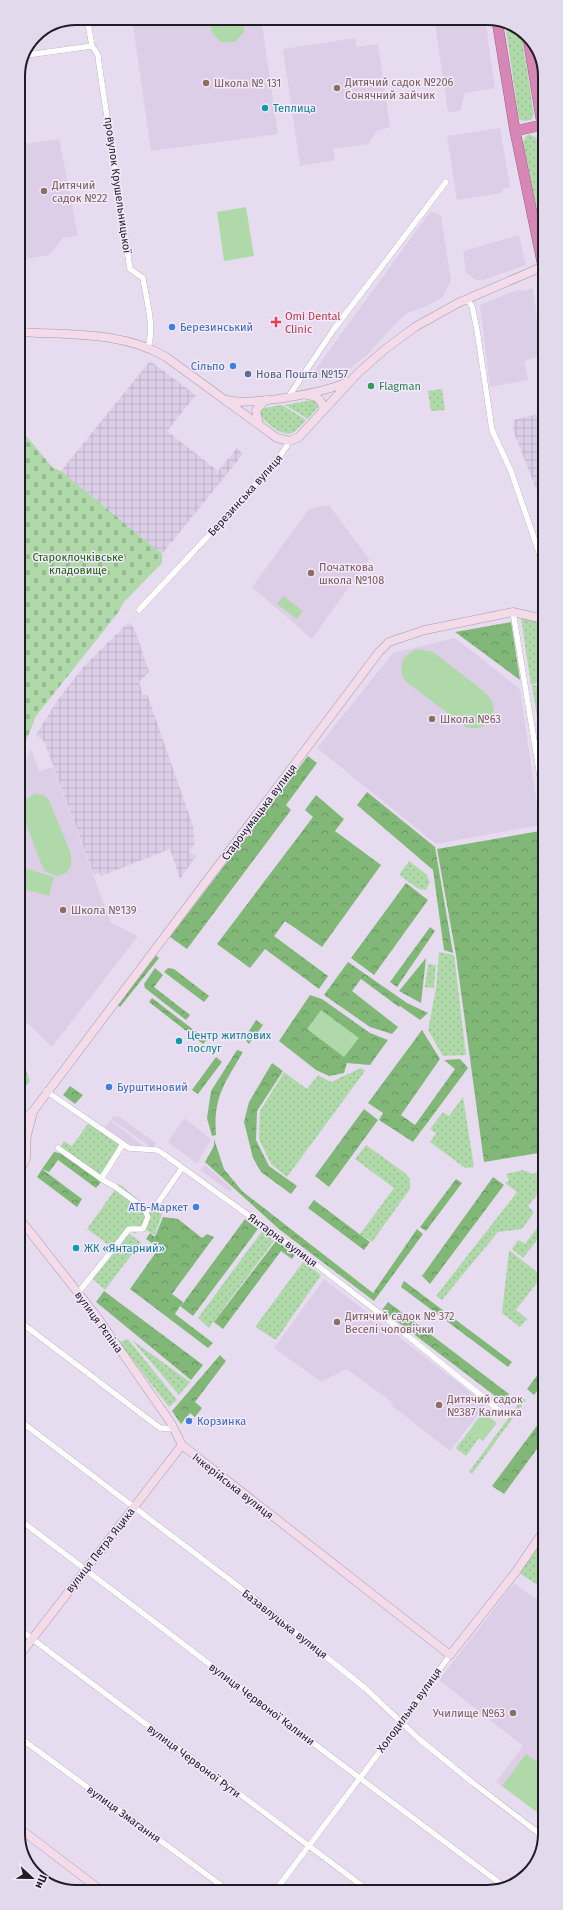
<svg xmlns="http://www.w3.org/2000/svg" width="563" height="1910" font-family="'Fira Sans',sans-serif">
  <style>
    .built { fill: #ddcee8 }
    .industrial { fill: url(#industrial-grid) }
    .green { fill: url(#green-dots) }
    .forest { fill: url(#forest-crowns) }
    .cemetery { fill: url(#cemetery-stones) }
    .pitch { fill: #b0d9aa }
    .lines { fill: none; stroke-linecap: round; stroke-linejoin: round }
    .street-casing { stroke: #a59bad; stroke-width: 6 }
    .secondary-casing { stroke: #a59bad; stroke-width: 9 }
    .highway-casing { stroke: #976283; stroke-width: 11 }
    .street { stroke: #fff; stroke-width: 5.5 }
    .secondary { stroke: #f3dbe9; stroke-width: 8 }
    .highway { stroke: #d787b6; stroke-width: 10 }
    .education-dot { fill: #8d6e63; stroke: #f4e9fd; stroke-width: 1.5 }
    .culture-dot { fill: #0f9aa8; stroke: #f4e9fd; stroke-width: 1.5 }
    .health-dot { fill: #e0444e; stroke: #f4e9fd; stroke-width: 1.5 }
    .shop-dot { fill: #3f7fe0; stroke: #f4e9fd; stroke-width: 1.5 }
    .service-dot { fill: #5c6f8a; stroke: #f4e9fd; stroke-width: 1.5 }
    .leisure-dot { fill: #2e9e5b; stroke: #f4e9fd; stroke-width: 1.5 }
    .labels { text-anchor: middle; stroke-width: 3; stroke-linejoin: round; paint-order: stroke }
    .education-label { font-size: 11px; fill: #785e54; stroke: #f4e9fd; text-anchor: start }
    .culture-label { font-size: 11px; fill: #0d838f; stroke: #f4e9fd; text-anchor: start }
    .street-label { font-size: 11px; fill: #211d24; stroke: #f4e9fd }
    .health-label { font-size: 11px; fill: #be3a42; stroke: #f4e9fd; text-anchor: start }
    .shop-label { font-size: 11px; fill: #366cbe; stroke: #f4e9fd; text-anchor: start }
    .service-label { font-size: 11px; fill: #4e5e75; stroke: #f4e9fd; text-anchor: start }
    .leisure-label { font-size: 11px; fill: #27864d; stroke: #f4e9fd; text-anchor: start }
    .park-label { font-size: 11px; fill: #1c660f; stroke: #f4e9fd }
    .rim { fill: none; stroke: #211d24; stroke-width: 2 }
  </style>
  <defs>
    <pattern id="industrial-grid" width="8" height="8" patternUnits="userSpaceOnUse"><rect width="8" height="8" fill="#ddcee8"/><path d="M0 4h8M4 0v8" fill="none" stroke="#bdb0c7"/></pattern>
    <pattern id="green-dots" width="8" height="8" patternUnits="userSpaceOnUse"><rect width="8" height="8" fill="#b0d9aa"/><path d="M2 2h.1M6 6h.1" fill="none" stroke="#97ba92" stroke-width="1.8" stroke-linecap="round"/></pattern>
    <pattern id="forest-crowns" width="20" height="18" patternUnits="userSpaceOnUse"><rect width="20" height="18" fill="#81b878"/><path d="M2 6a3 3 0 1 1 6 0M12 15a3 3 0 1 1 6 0" fill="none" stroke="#699562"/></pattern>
    <pattern id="cemetery-stones" width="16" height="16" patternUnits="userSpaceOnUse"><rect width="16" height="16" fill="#b0d9aa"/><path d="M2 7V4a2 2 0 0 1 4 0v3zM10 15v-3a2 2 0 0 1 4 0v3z" fill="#97ba92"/></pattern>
  </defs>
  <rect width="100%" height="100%" fill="#e7dcef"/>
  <path class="built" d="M132 18H261L278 134 151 151Z
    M434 18H485L495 88 465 93 460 111 448 112Z
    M355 38 357 47 378 44 390 127 377 131 368 144 333 149 335 160 300 166 283 49Z
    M500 128 510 187 502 189V193L457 200 447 136Z
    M59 139 78 236 63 238 49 255 19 260 18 145Z
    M430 212 441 215 451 281 443 297 427 306 407 313 400 319 366 356 335 379 320 381 312 374Z
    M519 235 526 265 483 280H476L466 273 463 251Z
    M533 288 540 343 544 355 524 361 528 380 490 387 480 305 517 290 524 291Z
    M329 505 369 559 312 639 252 587 309 509Z
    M455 638 520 689 540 825 436 844 317 748 393 653Z
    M31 749 39 771 53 767 111 923 138 936 52 1047 19 1015V888L48 896 54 877 19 866 18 774Z
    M112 1116 120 1117 156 1143 152 1148 112 1120Z
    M184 1118 211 1139 197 1164 168 1142Z
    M110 1120 145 1147 130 1145 105 1127Z
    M205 1165 232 1188 230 1192 200 1170Z
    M324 1279 486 1404 450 1451 391 1405 393 1403 347 1369 321 1382 274 1348Z
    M514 1583 535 1599 545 1584V1818L496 1782 523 1746 439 1680Z"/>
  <path class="industrial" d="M150 361 196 395 167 431 218 471 237 448 243 454 162 554 61 471Z
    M544 412V509L513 430 514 420Z
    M129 622 135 630 149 672 139 682 143 695 147 694 193 826 195 843 189 852 196 856 180 879 170 849 101 876 100 873 94 875 44 741 36 735 57 701 85 665Z"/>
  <path class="green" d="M505 23 521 31 534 115 531 120 523 121 519 119Z
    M529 134 537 138 544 167V242L523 143 525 137Z
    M442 389 445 410 431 411 428 391Z
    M312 400 317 402 318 407 308 419 285 405Z
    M282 405 306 420C302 424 297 431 292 433 282 437 262 421 260 413L264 408Z
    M521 618 544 624V681L531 685Z
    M537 685 544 708V760L532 686Z
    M409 861 426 874 430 882 426 890 419 889 399 875Z
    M439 952 454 955 466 1055 443 1056 428 1030 436 988Z
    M428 964 436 965 434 988 425 987Z
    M361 1068 365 1071 287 1177 271 1164 259 1139 260 1111 284 1072 307 1089 318 1075 331 1082Z
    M26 1070 30 1081 20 1093 19 1092V1071Z
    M463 1097 474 1167 465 1168 430 1142 436 1133 430 1129 443 1112 449 1116Z
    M89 1122 121 1145 100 1177 60 1147 64 1141 72 1146Z
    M366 1145 405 1173 410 1179V1189L372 1242 360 1234 394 1188 355 1159Z
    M523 1170 533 1174 545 1170V1185L528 1206 534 1212 522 1229 498 1232 442 1300 436 1296 517 1192 505 1183 509 1180 506 1174Z
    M119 1184 150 1209 162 1214 155 1235 141 1227 135 1234 129 1230 112 1251 105 1242 87 1229Z
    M545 1217V1230L523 1258 512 1249 518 1240 525 1244Z
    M262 1231 274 1241 209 1328 198 1318Z
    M129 1234 141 1242 105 1290 93 1279Z
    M509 1250 542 1276 516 1310 527 1319 520 1327 502 1313Z
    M303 1262 321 1275 276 1340 255 1327Z
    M128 1339 177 1400 169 1407 119 1342Z
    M132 1340 190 1382 179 1395Z
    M523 1398 526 1400 472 1474 469 1472Z
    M469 1431 479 1438 466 1456 456 1448Z
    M539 1545 545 1550V1579L540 1586 519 1573Z"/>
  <path class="forest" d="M511 622 520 680 455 632Z
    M308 756 317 763 286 805 291 810 187 949 170 937Z
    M367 792 435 847 453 953 444 950 433 870 357 805Z
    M316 795 344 819 335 831 381 865 322 947 285 921 269 943 274 936 328 976 319 989 265 949 250 968 217 944 313 817 305 810Z
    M540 831 544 852 545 1152 484 1162 456 955 437 849Z
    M406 883 428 900 374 975 351 958Z
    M430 927 435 931 397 987 390 982Z
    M155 955 159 958 120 1007 116 1004Z
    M426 958 421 1003 399 991Z
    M348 962 407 1003 428 1013 420 1020 400 1006 399 1007 361 979 352 991 398 1027 392 1034 370 1027 324 995Z
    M155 968 163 975 154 987 190 1015 186 1020 145 988 144 984Z
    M168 968 174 969 209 996 204 1002 164 972Z
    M310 995 322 999 370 1033 388 1040 370 1065 347 1063 344 1073 329 1076 316 1070 279 1041Z
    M152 998 207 1040 203 1044 149 1002Z
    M256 1020 263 1025 249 1044 246 1041 249 1031Z
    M422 1030 440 1059 401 1115 415 1125 455 1069 444 1060 460 1059 468 1068 413 1142 379 1120 383 1113 368 1103Z
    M237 1050 243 1052C225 1083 213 1097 216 1135L212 1136 207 1118 211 1091Z
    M216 1057 222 1062 198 1094 192 1090Z
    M272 1063 283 1071 257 1111 256 1140 269 1166 297 1186 291 1194 261 1172 253 1158 244 1122 249 1102Z
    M70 1086 83 1095 75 1104 63 1095Z
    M364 1109 378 1120 329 1187 315 1176Z
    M214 1139 224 1169 242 1191 373 1293 417 1229 423 1234 374 1301 280 1230 205 1162 214 1146Z
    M54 1152 64 1154 101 1182 96 1188 58 1160 49 1172 42 1169Z
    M42 1169 82 1199 77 1207 37 1177Z
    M493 1177 504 1185 430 1284 422 1276Z
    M456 1179 462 1183 426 1231 420 1227Z
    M314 1200 370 1242 364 1250 308 1208Z
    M163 1217 178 1219 202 1238 207 1234 214 1237 172 1294 183 1302 181 1306 245 1219 258 1229 193 1316 180 1306 175 1314 213 1343 208 1348 130 1289 159 1248 146 1239 150 1233 155 1237Z
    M276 1241 295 1254 292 1259 281 1251 223 1329 214 1322Z
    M404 1281 512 1362 508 1367 401 1287Z
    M104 1291 203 1365 191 1380 96 1302Z
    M388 1302 509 1394 503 1402 382 1310Z
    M220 1355 226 1361 195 1402 202 1408 195 1417 190 1413 181 1424 172 1411Z
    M545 1365V1380L534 1395 527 1389Z
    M545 1415V1438L504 1494 492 1486Z"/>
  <path class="cemetery" d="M18 426 53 468 61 471 162 554V563L122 604 120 610 36 716 18 761Z"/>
  <path class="pitch" d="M209 18H244V32L235 42H221L212 33Z
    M246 207 254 256 224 261 217 212Z
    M283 596 303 611 297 619 277 604Z
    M418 649 433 652 486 693 492 701 494 711C490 725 480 731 466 727L405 681C397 667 402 653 418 649Z
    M35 794 43 795 49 800 71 854V866L66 873 58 876 46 872 42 866 21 811 24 800Z
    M19 866 54 877 49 896 19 888Z
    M321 1010 359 1038 344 1057 307 1029Z
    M483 1412 497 1423 483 1441 469 1431Z
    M526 1754 545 1767V1818L502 1786Z"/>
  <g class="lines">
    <g class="street-casing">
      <path id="street" d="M87 18 92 46 98 55 99 64 130 269 143 278C146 299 155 327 148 347
        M27 55 92 46
        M467 299 472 306 477 330 492 430 511 471 544 567
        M289 396 334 329 446 182
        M139 610 239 503 280 456 290 441
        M513 612 544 801
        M46 1091 129 1148 157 1150 162 1153 304 1255 387 1319 506 1416
        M58 1148 103 1180 114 1186 144 1208 150 1209 155 1207 182 1168
        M101 1179 123 1144
        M78 1293 129 1229H143L148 1217 144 1208
        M19 1321 160 1428 175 1429
        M19 1420 251 1596 366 1689 419 1739 473 1783 544 1837
        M19 1519 329 1755 505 1887
        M19 1629 369 1891
        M19 1737 229 1891
        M275 1891 402 1722 450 1655"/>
    </g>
    <g class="secondary-casing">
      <path id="secondary" d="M18 332C67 335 123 331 166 357L277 438 290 441 299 437 358 373 384 350 415 327 458 303 544 266
        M307 395C317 396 323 400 323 410
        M227 400C252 406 324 393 347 382
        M259 425 256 410 265 400
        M19 1124 34 1110 379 652 389 642 425 630 513 612 544 619
        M19 1136C29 1145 29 1160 19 1170
        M26 1146 27 1135 33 1112
        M19 1218 98 1318 171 1423 182 1445 450 1655 515 1573 545 1529
        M19 1656 182 1445
        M19 1828 103 1892"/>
    </g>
    <g class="highway-casing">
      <path id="highway" d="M497 20 515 131 544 271
        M528 37 544 136
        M515 131 542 125"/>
    </g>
    <use href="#street" class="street"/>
    <use href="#secondary" class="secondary"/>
    <use href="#highway" class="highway"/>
  </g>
  <g class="education-dot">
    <circle cx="206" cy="83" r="4"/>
    <circle cx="337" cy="88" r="4"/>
    <circle cx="44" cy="191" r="4"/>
    <circle cx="311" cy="573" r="4"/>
    <circle cx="432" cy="719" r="4"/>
    <circle cx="63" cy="910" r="4"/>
    <circle cx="337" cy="1322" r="4"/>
    <circle cx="439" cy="1405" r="4"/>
    <circle cx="513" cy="1713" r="4"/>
  </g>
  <g class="culture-dot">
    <circle cx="265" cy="108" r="4"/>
    <circle cx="179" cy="1041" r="4"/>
    <circle cx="76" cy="1248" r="4"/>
  </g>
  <path class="health-dot" d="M274 316h4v4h4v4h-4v4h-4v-4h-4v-4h4z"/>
  <g class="shop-dot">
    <circle cx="172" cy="327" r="4"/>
    <circle cx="233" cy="366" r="4"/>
    <circle cx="109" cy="1087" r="4"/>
    <circle cx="196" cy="1207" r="4"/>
    <circle cx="189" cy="1421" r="4"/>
  </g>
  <circle class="service-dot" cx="248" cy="374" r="4"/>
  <circle class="leisure-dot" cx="371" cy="386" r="4"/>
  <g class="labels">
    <g class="education-label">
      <text x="345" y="86">Дитячий садок №206<tspan x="345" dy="13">Сонячний зайчик</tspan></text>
      <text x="214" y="87">Школа № 131</text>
      <text x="52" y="189">Дитячий<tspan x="52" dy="13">садок №22</tspan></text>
      <text x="319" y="571">Початкова<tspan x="319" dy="13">школа №108</tspan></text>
      <text x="440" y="723">Школа №63</text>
      <text x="71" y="914">Школа №139</text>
      <text x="345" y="1320">Дитячий садок № 372<tspan x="345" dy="13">Веселі чоловічки</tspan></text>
      <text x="447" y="1403">Дитячий садок<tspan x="447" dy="13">№387 Калинка</tspan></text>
      <text x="505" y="1717" text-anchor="end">Училище №63</text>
    </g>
    <g class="culture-label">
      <text x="273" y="112">Теплица</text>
      <text x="187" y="1039">Центр житлових<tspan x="187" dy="13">послуг</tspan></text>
      <text x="84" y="1252">ЖК «Янтарний»</text>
    </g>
    <g class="street-label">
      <text transform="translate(118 185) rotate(82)" y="4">провулок Крушельницької</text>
      <text transform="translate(245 495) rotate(-48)" y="4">Березинська вулиця</text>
      <text transform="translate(259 812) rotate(-53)" y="4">Старочумацька вулиця</text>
      <text transform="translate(283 1240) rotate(36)" y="4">Янтарна вулиця</text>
      <text transform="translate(99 1322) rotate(54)" y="4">вулиця Рєпіна</text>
      <text transform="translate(233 1486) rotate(38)" y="4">Ічкерійська вулиця</text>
      <text transform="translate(100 1550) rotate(-52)" y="4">вулиця Петра Яцика</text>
      <text transform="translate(285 1624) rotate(38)" y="4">Базавлуцька вулиця</text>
      <text transform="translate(262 1704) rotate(37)" y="4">вулиця Червоної Калини</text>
      <text transform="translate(409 1710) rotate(-54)" y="4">Холодильна вулиця</text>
      <text transform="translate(194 1761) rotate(37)" y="4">вулиця Червоної Рути</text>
      <text transform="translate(124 1814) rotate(36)" y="4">вулиця Змагання</text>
    </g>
    <g class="health-label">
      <text x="285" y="320">Omi Dental<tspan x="285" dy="13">Clinic</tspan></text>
    </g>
    <g class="shop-label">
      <text x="180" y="331">Березинський</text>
      <text x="225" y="370" text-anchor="end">Сільпо</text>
      <text x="117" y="1091">Бурштиновий</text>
      <text x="188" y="1211" text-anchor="end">АТБ-Маркет</text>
      <text x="197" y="1425">Корзинка</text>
    </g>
    <g class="service-label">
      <text x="256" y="378">Нова Пошта №157</text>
    </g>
    <g class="leisure-label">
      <text x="379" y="390">Flagman</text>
    </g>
    <g class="park-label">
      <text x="78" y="561">Староклочківське<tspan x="78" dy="13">кладовище</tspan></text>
    </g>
  </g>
  <path d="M0 0H563V1910H0ZM76 25H487A51 51 0 0 1 538 76V1834A51 51 0 0 1 487 1885H76A51 51 0 0 1 25 1834V76A51 51 0 0 1 76 25Z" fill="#e3d9ec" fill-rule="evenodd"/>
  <path class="rim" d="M76 25H487A51 51 0 0 1 538 76V1834A51 51 0 0 1 487 1885H76A51 51 0 0 1 25 1834V76A51 51 0 0 1 76 25Z"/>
  <g transform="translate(32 1878) rotate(112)" stroke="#f4e9fd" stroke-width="3" paint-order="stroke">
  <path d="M0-3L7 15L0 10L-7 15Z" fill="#211d24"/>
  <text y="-6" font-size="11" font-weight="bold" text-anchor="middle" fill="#211d24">Пн</text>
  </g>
</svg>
